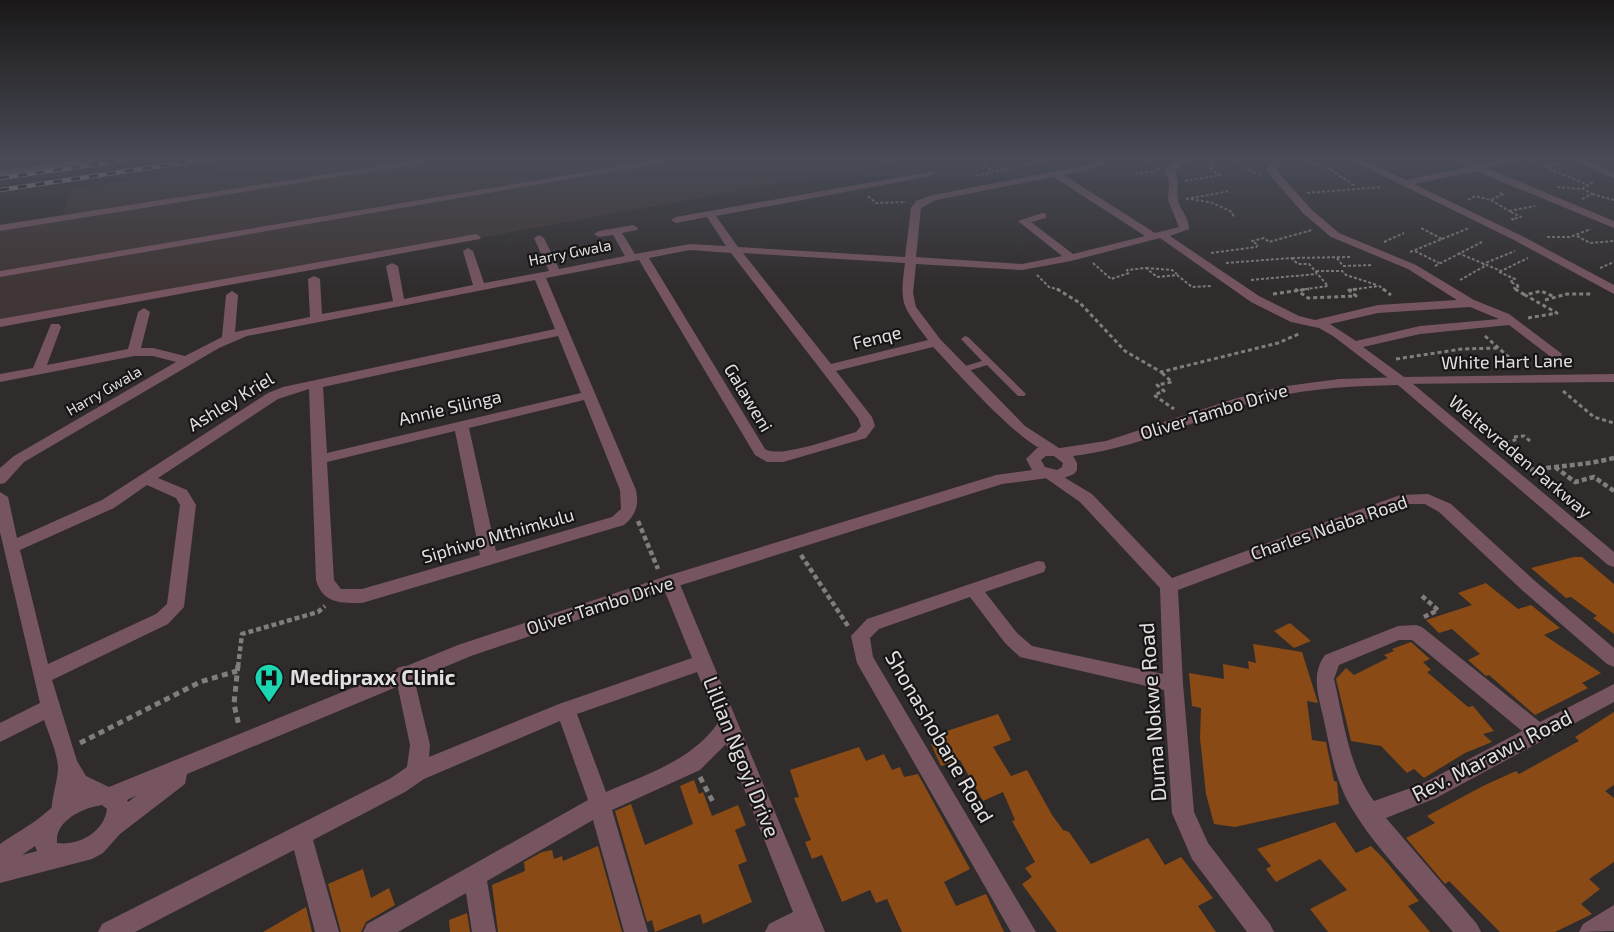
<svg xmlns="http://www.w3.org/2000/svg" width="1614" height="932" font-family="'Exo 2',sans-serif">
  <style>
    .built { fill: #3f3534 }
    .building { fill: #8a4a15 }
    .lines { fill: none; stroke-linecap: round; stroke-linejoin: round }
    .path-far3 { stroke: #817d7d; stroke-width: 2; stroke-dasharray: 3 2; stroke-linecap: butt }
    .path-far2 { stroke: #817d7d; stroke-width: 3; stroke-dasharray: 4 3; stroke-linecap: butt }
    .path-far1 { stroke: #817d7d; stroke-width: 4.5; stroke-dasharray: 5 3; stroke-linecap: butt }
    .path { stroke: #817d7d; stroke-width: 5; stroke-dasharray: 6 4.5; stroke-linecap: butt }
    .service { fill: #765561; fill-rule: evenodd }
    .minor { fill: #765561; fill-rule: evenodd }
    .tertiary { fill: #765561; fill-rule: evenodd }
    .rail-casing { stroke: #9f9c9c; stroke-width: 4.5 }
    .rail { stroke: #171515; stroke-width: 3; stroke-dasharray: 9; stroke-linecap: butt }
    .labels { text-anchor: middle; stroke-width: 4.5; stroke-linejoin: round; paint-order: stroke }
    .far-street-label { font-size: 15px; fill: #e2dfdf; stroke: #171515 }
    .street-label { font-size: 18px; fill: #e2dfdf; stroke: #171515 }
    .near-poi-label { font-size: 21px; font-weight: bold; fill: #e2dfdf; stroke: #171515; text-anchor: start }
    .near-street-label { font-size: 21px; fill: #e2dfdf; stroke: #171515 }
  </style>
  <rect width="100%" height="100%" fill="#302c2c"/>
  <path class="built" d="M280 158H920L0 325V224L62 215 73 189Z"/>
  <path class="building" d="M1574 557H1582L1614 584V634L1593 618 1597 616 1571 597 1566 598 1531 568Z
    M1486 583 1518 609 1531 605 1560 628 1544 635 1601 673 1582 683 1588 688 1535 715 1489 675 1486 676 1468 660 1480 654 1452 629 1439 633 1426 620 1472 605 1458 593Z
    M1290 623 1311 641 1294 648 1274 631Z
    M1411 642 1430 659 1423 662 1431 670 1427 672 1468 707 1473 706 1494 731 1483 734 1492 742 1465 753 1424 778 1414 769 1407 773 1381 746 1351 741 1336 679 1346 668 1354 675 1388 658 1384 655 1394 651 1392 649Z
    M1253 644 1302 652 1318 703 1307 701 1312 740 1326 742 1334 781 1337 782 1339 804 1235 827 1214 824 1206 794 1200 738 1201 708 1192 706 1189 673 1224 679 1223 664 1249 669 1248 661 1256 663Z
    M1614 712V785L1605 791 1614 798V862L1589 879 1600 889 1581 904 1592 914 1555 932H1500L1449 881 1445 884 1406 838 1435 823 1427 816 1483 786 1516 771 1519 774 1579 741 1575 737Z
    M998 714 1011 740 993 747 1011 776 1027 770 1052 815 1063 830 1069 832 1091 864 1148 838 1165 865 1181 857 1213 898 1198 906 1216 932H1057L1022 884 1032 877 1025 868 1035 862 1012 821 1015 820 1003 792 983 801 960 760 941 766 931 744 944 740 941 733Z
    M859 747 866 761 884 754 892 770 900 767 904 777 918 774 970 869 944 882 956 906 986 894 1004 932H902L887 899 876 903 870 890 842 902 822 855 812 859 805 842 811 840 794 798 799 797 790 770Z
    M694 780 699 794 703 792 712 816 738 805 746 825 735 830 747 861 738 865 752 902 703 924 700 914 655 932 652 920 647 922 615 811 631 804 645 845 693 824 680 786Z
    M1335 822 1356 853 1371 846 1384 859 1419 901 1408 906 1430 932H1328L1310 909 1347 890 1320 859 1276 882 1266 869 1271 866 1257 849Z
    M598 846 622 932H498L492 885 525 871 524 862 542 852 552 850 554 859 562 856 563 861Z
    M363 869 371 898 389 888 395 905 366 922 361 932H341L328 884Z
    M306 907 312 932H263Z
    M467 913 470 932H450L449 920Z"/>
  <g class="lines">
    <path class="path-far3" d="M971 158 991 170
      M1140 158 1160 169
      M1227 158 1260 175
      M1298 158 1328 168 1355 186
      M1531 161 1588 185
      M1543 166 1563 164
      M1005 169 1060 158
      M1135 174 1157 171
      M976 176 1005 169
      M1185 181 1220 175 1209 168 1217 166 1208 162
      M1557 187 1582 189 1593 182
      M1307 193 1382 187
      M1592 194 1614 200
      M868 196 876 203 906 202
      M1186 199 1230 191
      M1191 199 1213 203 1232 212 1234 218
      M1582 199 1592 194 1583 189
      M1468 200 1475 196 1491 200 1503 194 1500 192
      M1491 200 1509 211
      M1514 220 1512 219 1521 217 1509 211 1535 206
      M1577 236 1590 243 1614 241
      M1547 237H1570L1591 229
      M1442 239 1469 228
      M1384 242 1404 233
      M1415 251 1439 263
      M1410 252 1442 239 1421 228
      M1211 253 1256 247 1258 245 1252 241 1264 238 1269 242 1312 230
      M1458 253 1501 271 1528 258
      M1292 258 1352 257
      M1337 258 1343 266 1372 265
      M1093 263 1111 279 1129 273 1127 270 1146 268 1157 277 1177 275 1192 287 1211 286
      M1226 263 1291 258 1298 264H1309L1328 286 1299 290
      M1435 266 1482 242
      M1146 268 1172 270 1177 274
      M1600 268 1614 262
      M1316 271H1342L1346 275 1377 285
      M1499 272 1515 279 1510 282 1520 286 1514 288 1518 290
      M1037 275 1049 287 1061 290
      M1251 280 1317 274
      M1460 280 1485 266 1483 264 1515 251
      M1349 290 1379 286 1385 290"/>
    <path class="path-far2" d="M1057 289 1080 303 1125 351 1161 372 1278 343 1301 333
      M1295 289 1308 298 1356 296 1349 290 1358 289
      M1383 289 1391 295
      M1515 289 1525 295
      M1273 294 1309 289
      M1545 300 1567 294H1593
      M1528 318 1557 313 1525 295 1541 291 1555 297
      M1485 336 1520 367
      M1396 359 1462 349 1498 348
      M1162 373 1172 382 1157 385 1164 391 1154 395 1174 409
      M1563 391 1594 417 1614 423
      M1499 444 1515 440 1513 437 1524 436 1530 441"/>
    <path class="path-far1" d="M1555 467 1575 482 1594 477 1614 491
      M1530 470C1559 466 1586 465 1614 458
      M638 521 658 569
      M801 555 848 626
      M1422 596 1438 610 1422 618
      M238 667 242 634 318 612 325 606"/>
    <path class="path" d="M238 665 234 704 239 726
      M80 743 200 682 237 671
      M700 777 713 802"/>
    <path class="service" d="M965 336 968 337 1024 392 1026 394 1024 396H1018L987 365 962 373 959 372 957 370 959 368 982 361 961 339Z"/>
    <path class="minor" d="M89 158H115L0 177V171Z
      M431 158H456L0 231V225Z
      M668 158H691L0 277V271Z
      M1094 158H1104L1105 163 1093 169 1064 175 1155 233 1179 227 1168 200 1169 183 1165 170 1179 158H1189L1175 171C1180 182 1176 190 1178 201 1181 211 1189 217 1189 229L1170 236 1259 296 1299 316 1315 320 1378 305 1457 300 1408 269 1331 237 1304 214 1268 173 1267 168 1274 158H1283L1277 168 1278 172 1312 210 1339 233 1416 265 1474 300 1509 314 1562 354 1561 357H1551L1509 325 1420 334 1363 347 1404 377 1614 374V382L1396 384 1333 336 1319 328 1291 322 1251 302 1160 238 1071 261 1022 270 916 264 913 293 916 307 940 339 1025 426 1059 448 1061 451 1059 454C1033 461 953 367 933 347L836 371 872 417 875 426 866 438 783 462H767L755 455 639 260 546 278 636 490C639 505 636 515 624 525L362 603C341 603 323 604 316 580L309 389 278 399 158 478 187 490 196 505 184 607 168 624 52 680 77 761 86 776 109 787 113 794 109 801 102 804 77 794 69 819 61 822 53 819C48 806 58 783 58 767 57 752 49 735 44 720L0 742V723L40 703 0 532V492L8 497 17 538 102 500 268 393 283 387 555 329 535 280 247 336 219 348 24 462 5 483 0 484V468L14 456 176 362 153 356H134L0 382V374L33 368 51 324H59L61 327 47 365 128 349 138 312 144 308 150 312 141 348H153L185 356 222 337 226 295 232 291 238 295 235 332 310 317 308 279 314 276 320 279 322 314 393 301 386 266 392 263 398 266 404 299 473 285 463 251 468 248 473 251 484 283 549 271 534 238 539 235 544 238 559 269 625 256 613 235 599 237 594 234 599 231 633 225 638 228 637 230 622 233 635 254 690 244 726 246 707 217 676 223 671 220 676 217 934 171 936 173 931 176 716 216 738 247 905 257 911 208 916 201 933 195 1088 165 1095 162ZM1054 177 1145 236 1073 254 1031 222 1046 218V214L1042 213 1018 221 1062 256 1022 264 916 257 921 208 936 200ZM690 250 731 253 858 418 861 426 856 432C837 437 780 459 765 449L649 258ZM743 253 905 263C899 307 903 306 928 340L831 364ZM1470 307 1499 319 1420 326 1356 341 1330 324 1378 313ZM558 336 581 393 327 453 323 387ZM584 400 620 490 621 509 612 517 496 551 469 428ZM455 431 480 555 362 589H341L334 580 327 462ZM147 485 176 498 180 505 167 604 156 614 48 664 20 550 114 508Z
      M1347 158H1359L1406 180 1467 167 1450 158H1463L1478 165 1506 158H1525L1487 168 1614 221V228L1476 171 1414 184 1522 236 1614 285V294L1514 240Z
      M1569 158H1582L1614 172V178Z
      M476 234 481 237 480 239 0 327V319Z
      M1052 470 1092 494 1172 578 1400 495 1428 494 1451 504 1535 581 1614 648V667L1607 664 1523 591 1439 512 1425 504H1407L1178 590 1183 684 1194 812 1208 843 1270 924 1274 932H1247L1192 859 1172 813 1164 690 1020 657 1005 643 970 597 879 629 870 638 873 657 1036 932H1011L857 663 851 636 867 619 1038 561 1044 562 1046 567 1044 572 985 592 1017 633 1032 646 1163 674 1160 588 1080 502 1047 479 1044 475 1047 471Z
      M670 575 676 577 679 582 825 932H765L769 924 793 912 726 744 700 770 612 810 648 932H624L593 820 487 881 496 932H472L466 893 398 932H363L367 924 588 800 560 721 424 779 405 792 313 840 339 932H315L294 850 135 932H98L102 924 391 778 407 767 410 745 395 674 397 668 404 666 411 668 413 674 430 745 429 757 559 704 692 658 661 582 664 577ZM697 672 718 723C691 761 647 774 606 792L577 714Z
      M1416 625 1422 627 1540 722 1614 684V702L1436 798 1386 818 1477 924 1481 932H1453C1419 891 1368 842 1345 796 1333 770 1329 743 1323 716 1318 694 1311 674 1325 655L1398 626ZM1399 640H1412L1522 731 1422 784 1374 801C1348 766 1344 721 1334 679L1339 665Z
      M1614 905V931L1579 932 1583 924Z"/>
    <path class="tertiary" d="M1401 377 1406 378 1614 552V567L1608 565 1398 385C1346 386 1294 389 1244 405 1188 423 1133 449 1073 456L1077 463V470L1074 474 1059 480 1048 478 1002 484 675 587 471 656 187 774 185 784 120 834 103 853 92 859 0 883V844C14 834 30 826 43 815 59 802 86 778 109 787L458 645 670 575 996 475 1032 470 1026 459 1037 448H1060L1106 441 1234 399 1279 387 1339 379ZM1046 456H1054L1063 463 1062 467 1057 470 1045 467 1041 460ZM137 795 128 802 127 800ZM102 805 107 809C104 832 79 846 57 843 55 820 83 808 102 805ZM35 846 37 851 22 855Z"/>
    <g class="rail-casing">
      <path id="rail" d="M0 178 140 158
        M0 190 214 158"/>
    </g>
    <use href="#rail" class="rail"/>
  </g>
  <linearGradient id="sky" x2="0" y2="1"><stop stop-color="#1a1818"/><stop offset="0.55" stop-color="#484b56"/><stop offset="1" stop-color="#484b56" stop-opacity="0"/></linearGradient>
  <rect width="1614" height="289" fill="url(#sky)"/>
  <defs>
    <g id="hospital-pin" transform="scale(1.5)"><path d="M0 17L-7.5 6A9.5 9.5 0 1 1 7.5 6Z" fill="#1ed5b1" stroke="#171515"/><path d="M-5-5h3v3.5h4V-5h3V5h-3V1.5h-4V5h-3Z" fill="#111"/></g>
  </defs>
  <g fill-rule="evenodd">
    <use href="#hospital-pin" x="269" y="678"/>
  </g>
  <g class="labels">
    <g class="far-street-label">
      <text transform="translate(570 253) rotate(-11)" y="5">Harry Gwala</text>
      <text transform="translate(104 391) rotate(-30)" y="5">Harry Gwala</text>
    </g>
    <g class="street-label">
      <text transform="translate(877 338) rotate(-14)" y="6">Fenqe</text>
      <text transform="translate(1507 362) rotate(-1)" y="6">White Hart Lane</text>
      <text transform="translate(748 398) rotate(59)" y="6">Galaweni</text>
      <text transform="translate(231 402) rotate(-31)" y="6">Ashley Kriel</text>
      <text transform="translate(450 408) rotate(-13)" y="6">Annie Silinga</text>
      <text transform="translate(1214 412) rotate(-17)" y="6">Oliver Tambo Drive</text>
      <text transform="translate(1520 457) rotate(40)" y="6">Weltevreden Parkway</text>
      <text transform="translate(1329 528) rotate(-19)" y="6">Charles Ndaba Road</text>
      <text transform="translate(498 536) rotate(-16)" y="6">Siphiwo Mthimkulu</text>
      <text transform="translate(600 606) rotate(-18)" y="6">Oliver Tambo Drive</text>
    </g>
    <g class="near-poi-label">
      <text x="290" y="685">Medipraxx Clinic</text>
    </g>
    <g class="near-street-label">
      <text transform="translate(1153 712) rotate(-94)" y="7">Duma Nokwe Road</text>
      <text transform="translate(939 737) rotate(60)" y="7">Shonashobane Road</text>
      <text transform="translate(1492 756) rotate(-27)" y="7">Rev. Marawu Road</text>
      <text transform="translate(741 757) rotate(68)" y="7">Lillian Ngoyi Drive</text>
    </g>
  </g>
</svg>
